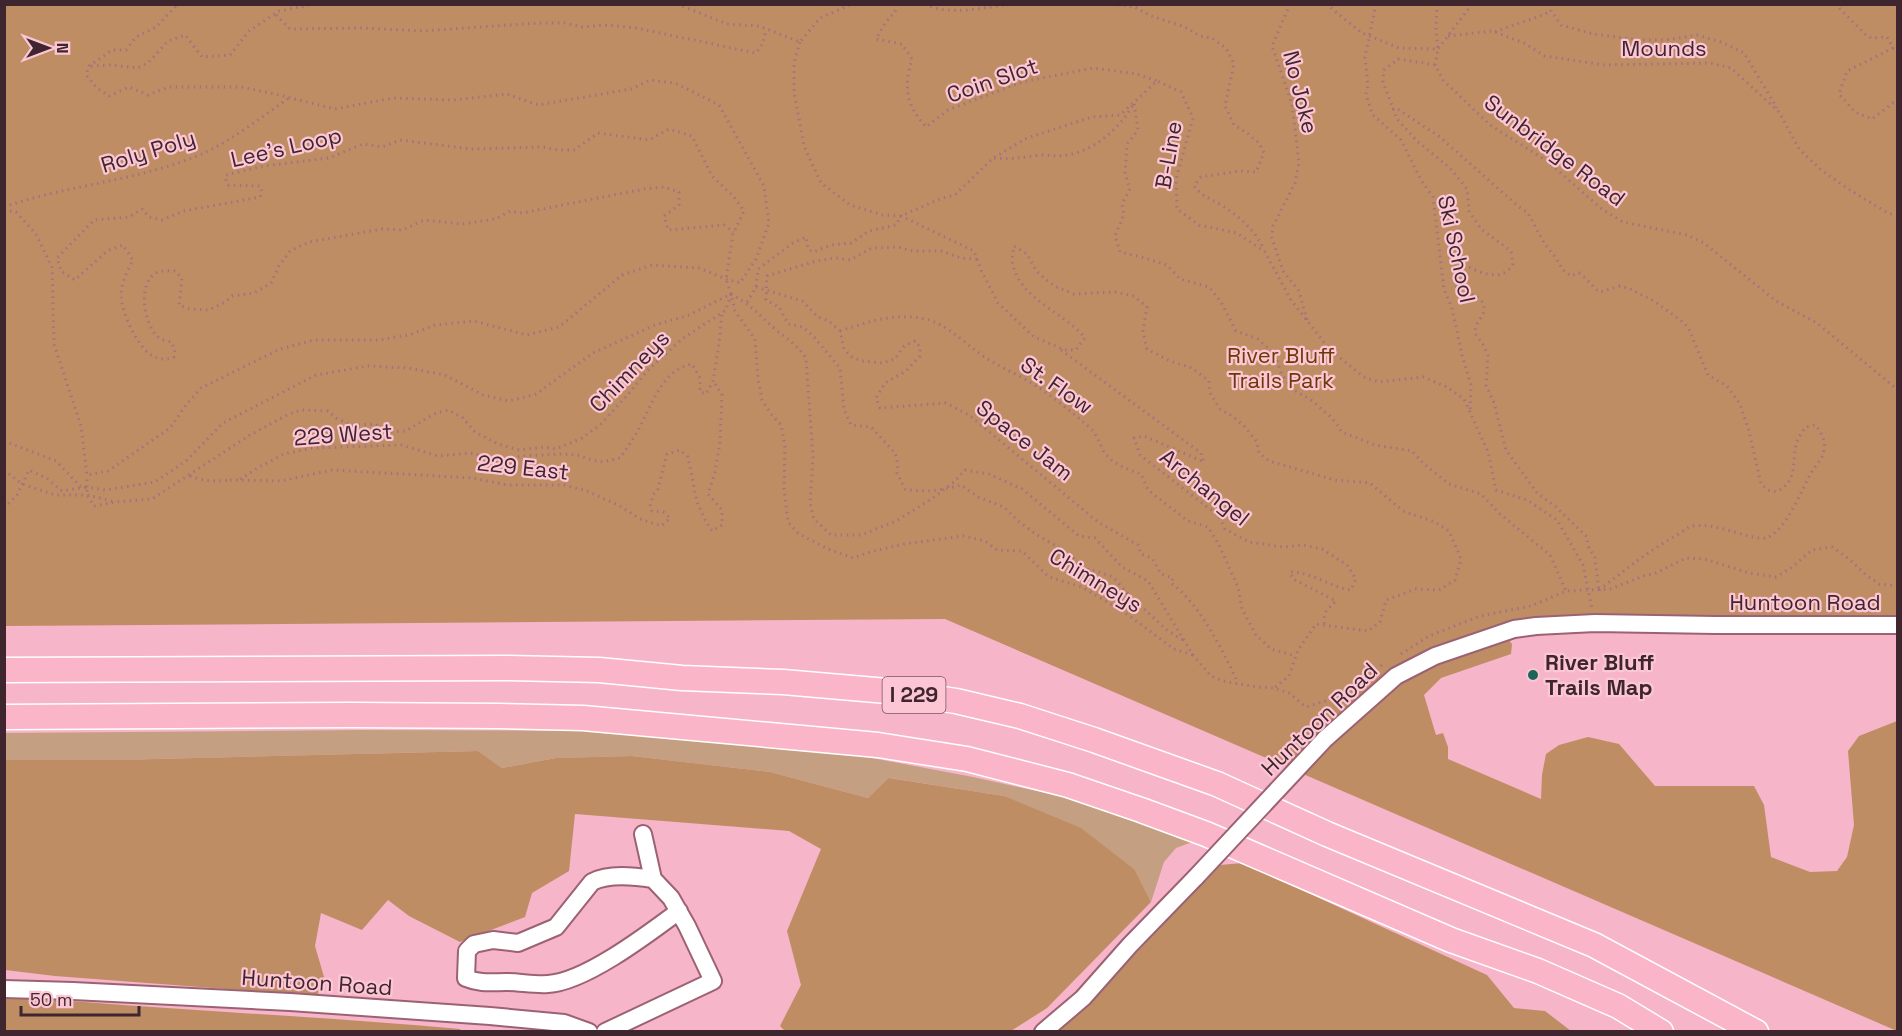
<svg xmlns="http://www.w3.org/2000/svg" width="1902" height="1036" font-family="'Space Grotesk',sans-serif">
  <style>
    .green { fill: #c59f81 }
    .forest { fill: #bf8d64 }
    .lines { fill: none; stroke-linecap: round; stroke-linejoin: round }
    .minor-casing { stroke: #9c6274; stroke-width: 20 }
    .highway-casing { stroke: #fff; stroke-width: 27 }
    .path { stroke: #a17280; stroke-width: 3; stroke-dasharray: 1.5 4.5; stroke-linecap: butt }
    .minor { stroke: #fff; stroke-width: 16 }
    .highway { stroke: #fab5c9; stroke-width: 24 }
    .minor-bridge-casing { stroke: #9c6274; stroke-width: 20; stroke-linecap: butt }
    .minor-bridge { stroke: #fff; stroke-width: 16 }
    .poi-dot { fill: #1e6559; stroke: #fcc6d5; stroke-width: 2 }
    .labels { text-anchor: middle; stroke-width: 4.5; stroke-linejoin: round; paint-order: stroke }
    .shield { fill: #fcc6d5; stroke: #785660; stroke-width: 1.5 }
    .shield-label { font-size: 21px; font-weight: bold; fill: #3f262e }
    .street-label { font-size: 22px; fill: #3f262e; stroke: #fcc6d5 }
    .park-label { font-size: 22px; fill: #6a3905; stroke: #fcc6d5 }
    .poi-label { font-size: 22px; font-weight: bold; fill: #3f262e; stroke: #fcc6d5; text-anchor: start }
  </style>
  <rect width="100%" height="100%" fill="#f6b5c8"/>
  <path class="green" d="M360 730 611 731 808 746 973 777 1082 801 1195 841 1176 848 1164 862 1151 902 1135 870 1004 796 890 778 868 798 770 772 632 756 556 758 502 768 478 751 117 760H5L4 733Z"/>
  <path class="forest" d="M4 5H1897V628H1772L1503 633 1512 644 1511 654 1441 678 1424 695 1436 735 1443 733 1448 747V759L1541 799 1542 775 1546 754 1559 745 1588 737 1619 744 1655 786H1754L1764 805 1771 857 1810 872 1837 871 1847 857 1854 825 1848 751 1859 736 1897 721V1031L945 619 5 626Z
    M478 751 502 768 556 758 632 756 770 772 868 798 889 778 1004 796 1081 828 1135 870 1151 902 1047 1008 1011 1031H785L780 1026 801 985 787 931 821 849 789 831 575 814 569 871 532 893 525 917 460 942 409 916 388 900 362 930 321 913 315 946 324 977 317 996 55 976 5 970V760H117Z
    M1243 863 1487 975 1514 1008 1545 1011 1571 1031 1050 1032 1091 1000 1220 865Z
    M4 995C156 1010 308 1015 460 1029L461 1031H5Z"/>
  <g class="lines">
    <g class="minor-casing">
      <path id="minor" d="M1325 739 1396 676 1435 656 1514 629 1536 626 1595 623 1715 625H1898
        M653 879C634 876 609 873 592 882L556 927 518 943 493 940 474 944 467 951 466 978C480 984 492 982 506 982 520 982 534 985 548 984 585 982 648 934 679 911
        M4 989 73 991 290 1002 490 1016 564 1023 589 1032
        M605 1032 713 981 687 926 671 898 653 879 643 834
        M1043 1032 1083 998 1130 945 1196 877"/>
    </g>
    <g class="highway-casing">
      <path id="highway" d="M4 670 507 668 599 670 682 678 783 682 887 691 956 701 1020 716 1094 740 1217 784 1327 834 1594 945 1756 1032
        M4 717 351 715 498 716 583 718 878 745 967 759 1068 785 1141 810 1206 834 1451 940 1538 971 1618 1006 1661 1032"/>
    </g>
    <path class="path" d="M677 4 727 24 759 26 800 42 820 18 852 4
      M896 4 895 12 885 23 876 39 902 44 912 59C904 88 905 103 926 127L948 110 1022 82 1093 68 1137 74 1157 81
      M925 4C946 16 985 8 1009 4
      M1112 4 1135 7 1151 16 1185 27 1200 36 1212 38 1226 48 1234 64 1225 106 1234 125 1247 133 1259 143 1264 153 1256 172 1240 171 1201 177 1194 186C1204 198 1208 197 1221 205 1239 216 1256 231 1264 250
      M1290 4 1272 46 1292 104 1299 163 1295 183 1273 226 1272 238 1283 271 1299 291 1307 320
      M1326 4 1362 33 1399 48 1438 49 1472 4
      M1376 4 1365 57 1368 86 1366 94 1372 114 1401 140 1421 180 1433 197 1444 289 1452 308 1462 355 1471 385 1470 411
      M1437 4 1436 29 1438 49 1435 65 1443 80 1490 125 1547 161 1603 210 1623 222 1687 235 1704 243 1776 301 1817 323 1898 390
      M1550 4 1551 11 1561 25 1593 34 1640 40H1666L1697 35 1721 42 1744 53 1777 108
      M1835 4 1865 34 1871 38 1887 37 1893 48 1847 71 1839 94 1855 112 1872 119 1893 103H1898
      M276 15 290 29 362 28 423 31 538 23H565L582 27 607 25 636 28 756 53 763 43 766 29
      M1495 32C1514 24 1533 20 1551 11
      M1448 36 1492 31 1524 43 1545 56 1604 65 1710 63 1731 68 1779 112 1799 149 1821 170 1853 192 1888 213 1898 216
      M800 42 794 63V92L804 146 821 183 850 205 883 215 901 216 942 198 955 195 993 158 1027 138 1092 117 1120 115 1157 81 1181 92 1193 118 1176 179 1177 209 1199 225 1237 233 1265 252 1291 300 1330 350 1364 377 1379 382 1423 377 1447 387 1464 399 1488 452 1496 490 1527 500 1557 520 1583 565 1592 609
      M1435 65 1398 59 1384 70 1383 82 1397 119 1417 141 1450 168 1467 189 1469 211 1481 229 1511 251 1513 264C1503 282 1482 274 1467 266L1456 273C1448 297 1479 288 1484 306 1486 316 1475 321 1475 333L1484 346 1488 356 1486 385 1494 403 1506 450 1537 493 1556 507 1587 537 1588 546 1595 558 1599 590
      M91 66 111 65 138 68 149 62 168 41 185 35 202 57 230 55 249 31 279 11 315 4
      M1392 109 1399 110 1440 137 1519 207 1528 213 1544 243 1556 258 1563 270 1571 276 1579 273C1587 278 1592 287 1600 292L1620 286 1628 288 1654 301 1683 322 1689 329 1708 375 1727 386 1740 404 1749 431 1761 484 1768 490 1776 492C1798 481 1792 464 1796 444 1798 438 1802 432 1806 427L1815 425C1821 432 1826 440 1824 450 1823 460 1816 464 1811 473 1801 491 1788 526 1769 537 1756 544 1713 519 1689 527 1685 529 1681 533 1677 535 1650 550 1625 570 1599 590
      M994 158C1010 160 1024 157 1040 155 1049 155 1058 157 1067 155 1095 151 1121 127 1134 103L1138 130 1127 144 1125 174 1130 189 1122 204 1124 214 1115 236 1120 252 1145 258 1167 265 1180 279 1209 287 1221 302 1236 331 1258 339 1275 355 1282 375 1294 390 1311 400 1332 418 1342 432 1375 445 1412 451 1424 464 1449 484 1481 494 1500 514 1550 555 1566 591
      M4 207C70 184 140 181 204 153 232 140 263 116 289 98
      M4 210 16 212 36 234 52 267 54 344 81 426 87 475 108 471 170 428 186 405 201 388 280 349 314 340H379L409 335 435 325 474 321 527 335 559 327 622 275 652 265 699 268 726 279 740 283 756 259 769 223 764 186 719 105 675 83 650 80 631 89 538 105 507 94 453 100 393 98 335 109 275 94 241 87H169L148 95 129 87 109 96 97 88 86 75 89 66 112 50H126L136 37 156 27 178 4
      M977 259 961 258 941 251H913L898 247 872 248 850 260 836 258 816 261 767 276 766 300 779 307 788 324 803 327 814 337 840 368 844 409 851 425 871 427 895 453 898 464 897 473 905 489C923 493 944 490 961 485L978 497 1004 507 1018 521 1037 535 1063 550 1089 570 1096 571 1113 577 1128 594 1168 631 1183 640
      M756 287 802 301 818 317 829 321 840 331 844 349 852 357 862 361 882 363 895 359 904 346 915 341 920 347V356L906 371 885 383 876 398 880 408 946 403 969 415 1098 522 1138 545 1141 554 1152 558 1161 574 1173 578 1171 583C1200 604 1223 651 1238 683
      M731 294 726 279 733 234 734 232 744 211 734 197 712 176 692 136 669 129 649 140 598 133 574 150H558L542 147 471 149 400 140 382 147 363 144 329 158 264 166 226 175V181L228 185 260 186 262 192 260 197 184 211 162 220 149 217 142 209 129 217 94 220 57 258 61 271 75 280 107 251 123 245 133 260C127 271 121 284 121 296 122 313 137 346 151 355 159 360 166 360 174 357L175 350 171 342C167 341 161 340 158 337 144 325 137 283 156 273 162 270 169 271 175 271L182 278 179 305 190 309 209 310 225 302 232 296 254 293 271 283 279 266 290 251 309 242 382 229 403 230 424 220 462 224 496 219 510 211 522 213 644 189 664 187 679 192V205L664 216 668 230 724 225 734 232
      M747 302 756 287 758 269 793 243 806 237 808 249 813 252 831 245 851 243 869 231 896 225 901 216 974 251 981 270 998 303 1034 337 1065 350H1076L1085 338C1064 312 1021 300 1013 265 1011 259 1013 252 1014 246L1027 254 1037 272 1054 286 1074 294 1115 292 1134 296 1147 307 1143 331 1147 349 1170 361 1192 368 1209 381 1210 393 1220 409 1232 416 1244 426 1257 442 1259 453 1269 461 1335 480 1370 483 1403 511 1435 522 1449 531 1461 559 1455 580 1439 590 1416 589 1386 600 1380 622 1368 631 1316 624 1298 650 1289 676 1274 688
      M840 331C868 322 895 312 925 319 946 323 969 347 986 358 997 365 1008 370 1019 376 1045 390 1067 408 1089 427 1097 434 1099 442 1103 450 1111 464 1127 469 1141 474L1148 490 1188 521 1208 527 1218 543 1238 587 1242 609 1256 635 1271 649 1296 656
      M1061 350 1201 453 1204 462 1144 436 1134 438 1140 455 1219 516 1225 529 1249 542 1283 547 1304 545 1322 549 1347 565 1356 579 1351 590C1330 587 1312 572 1290 572L1293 579 1336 601C1327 610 1322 612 1325 626
      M4 441 56 461 80 486 105 490 155 482 186 461 223 423 316 375 368 366 408 368 445 375 483 395 509 401 536 394 593 353 655 325 689 315 731 294C750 304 759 315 775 329 787 339 797 345 806 358L813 457 810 503 814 519 831 535H861L896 521 930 500 954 482 965 470 989 474 1022 489 1079 536 1095 538 1122 567 1148 581 1193 655 1211 676 1223 681 1257 687 1274 688 1289 693 1306 707 1342 696 1346 698
      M4 470 22 484 55 495H87L112 501
      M190 476C202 481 217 482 230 480
      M240 479 261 466 284 454 312 448 401 445 438 456 470 453 501 460 522 456 562 454 577 455 592 460 603 462 620 458C626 449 633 440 638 430 652 406 661 370 692 364L700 378V392L706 394 713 381 719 344 722 313
      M230 480 281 481 332 470 473 478 507 485H564L587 491 620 506 640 519 661 526 670 518 663 512 652 511 650 506 653 495 658 489 667 454 680 450 688 457 697 502 705 520 712 531 722 525V510L708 494 715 472 720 442 722 394 713 381
      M87 487V475
      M4 508 17 495 29 470 48 479 62 491 87 487V495L94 506 116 502 152 499 250 435 289 414 301 410 328 411 336 418 351 425 376 424 384 432 406 431 434 414 448 410 463 418 475 432 498 444 519 450 544 447 556 449 582 438 600 425 631 391 647 371 682 339 726 310 731 294 735 311 755 339 758 378 762 400 771 414 781 425 785 446 784 489 788 522 799 534 828 549 853 558 870 552 904 544 963 536 985 541 997 550 1022 551 1049 577 1082 587 1124 612 1174 649 1193 655
      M1401 654 1429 636 1480 616 1531 606 1566 591 1610 589 1646 575 1654 574 1686 558 1705 559 1749 573 1776 577 1791 568 1812 550 1832 547 1849 559 1866 575 1879 584 1898 586
      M1343 696 1382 665"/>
    <use href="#minor" class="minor"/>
    <use href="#highway" class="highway"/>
    <g class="minor-bridge-casing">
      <path id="minor-bridge" d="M1196 877 1325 739"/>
    </g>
    <use href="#minor-bridge" class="minor-bridge"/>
  </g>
  <circle class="poi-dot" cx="1533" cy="675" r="6"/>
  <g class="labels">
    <rect class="shield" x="882.5" y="677" width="63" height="36" rx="4.5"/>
    <g class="shield-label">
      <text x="914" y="702">I 229</text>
    </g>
    <g class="street-label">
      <text x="1664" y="56">Mounds</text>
      <text transform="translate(992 80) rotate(-19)" y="8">Coin Slot</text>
      <text transform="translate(1301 92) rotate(76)" y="8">No Joke</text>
      <text transform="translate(286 147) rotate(-13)" y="8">Lee's Loop</text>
      <text transform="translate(1555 150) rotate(37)" y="8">Sunbridge Road</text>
      <text transform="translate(148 151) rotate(-17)" y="8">Roly Poly</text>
      <text transform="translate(1168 155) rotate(-80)" y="8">B-Line</text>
      <text transform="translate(1457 249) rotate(78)" y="8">Ski School</text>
      <text transform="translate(629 371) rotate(-46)" y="8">Chimneys</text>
      <text transform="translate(1057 385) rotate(35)" y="8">St. Flow</text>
      <text transform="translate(343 434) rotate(-4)" y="8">229 West</text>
      <text transform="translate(1025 440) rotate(38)" y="8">Space Jam</text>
      <text transform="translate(523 467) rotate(6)" y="8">229 East</text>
      <text transform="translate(1205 487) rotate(39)" y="8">Archangel</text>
      <text transform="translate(1096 580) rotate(31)" y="8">Chimneys</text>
      <text x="1805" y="610">Huntoon Road</text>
      <text transform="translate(1319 719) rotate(-44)" y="8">Huntoon Road</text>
      <text transform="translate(317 982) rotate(4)" y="8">Huntoon Road</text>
    </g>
    <g class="park-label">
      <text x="1281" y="363">River Bluff<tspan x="1281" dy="25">Trails Park</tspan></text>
    </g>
    <g class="poi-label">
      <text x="1545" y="670">River Bluff<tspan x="1545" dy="25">Trails Map</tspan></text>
    </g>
  </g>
  <rect width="1902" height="1036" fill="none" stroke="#3f262e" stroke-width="12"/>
  <g transform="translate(48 48) rotate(90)" stroke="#fcc6d5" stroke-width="4.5" paint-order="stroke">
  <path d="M0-4.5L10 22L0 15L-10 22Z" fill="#3f262e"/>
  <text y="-9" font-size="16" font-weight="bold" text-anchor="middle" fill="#3f262e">N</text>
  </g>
  <path d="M21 1006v9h118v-9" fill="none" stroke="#3f262e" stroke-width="3"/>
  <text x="30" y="1006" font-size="18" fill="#3f262e" stroke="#fcc6d5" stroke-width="4.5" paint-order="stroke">50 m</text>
</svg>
